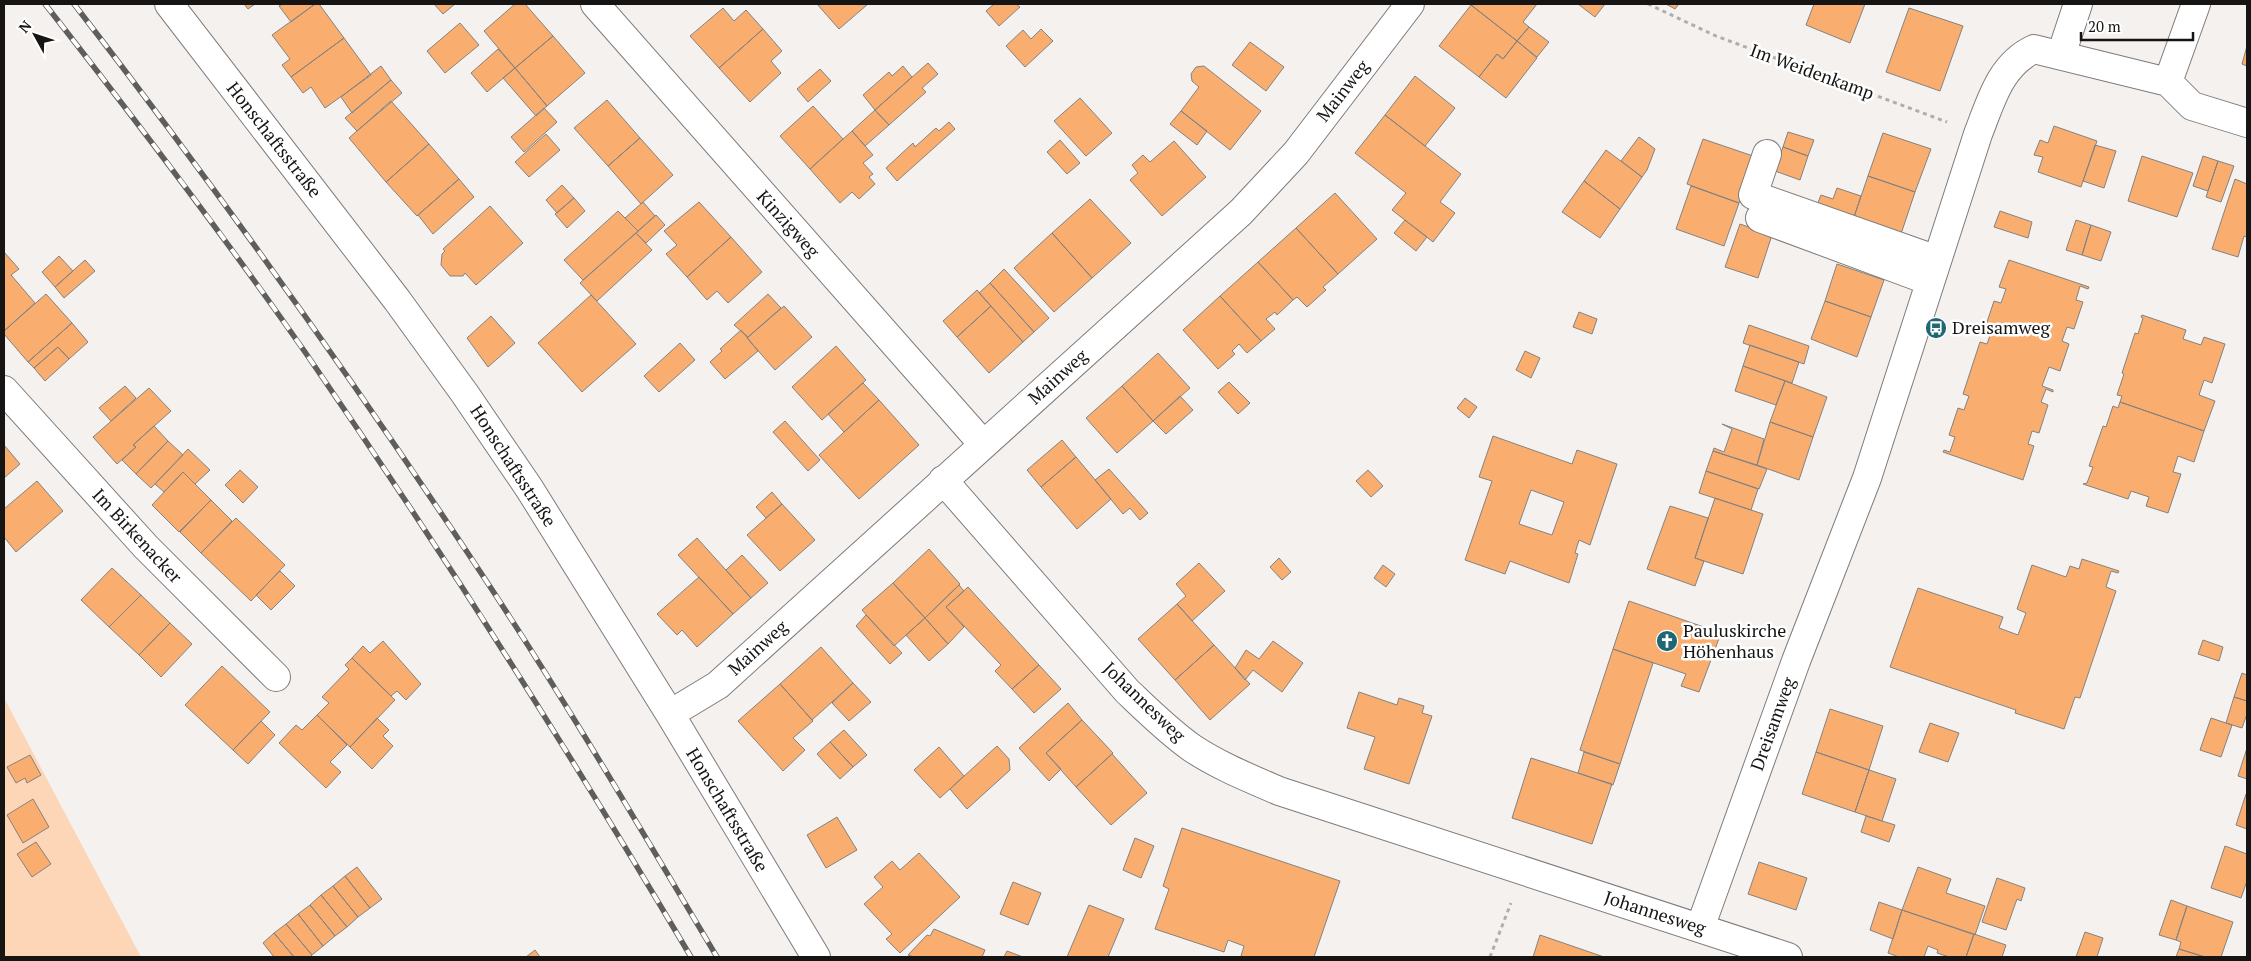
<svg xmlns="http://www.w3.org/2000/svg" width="2251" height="961" font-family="'PT Serif',serif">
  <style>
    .green { fill: #fdd5b7 }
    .building { fill: #f9ae70; stroke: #848280; fill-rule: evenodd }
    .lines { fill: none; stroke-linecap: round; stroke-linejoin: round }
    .minor-casing { stroke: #7e7b7a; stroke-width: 30 }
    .path { stroke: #b0aeac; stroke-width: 3; stroke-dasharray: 4 4; stroke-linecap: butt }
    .minor { stroke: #fff; stroke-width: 28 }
    .rail-casing { stroke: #5f5e5c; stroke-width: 5.5 }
    .rail { stroke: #fff; stroke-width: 4; stroke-dasharray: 11; stroke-linecap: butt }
    .labels { text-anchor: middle; stroke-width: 5; stroke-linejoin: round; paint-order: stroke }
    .street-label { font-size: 18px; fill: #161514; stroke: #fff }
    .poi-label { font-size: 18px; fill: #161514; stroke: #fff; text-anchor: start }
  </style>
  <rect width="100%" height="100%" fill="#f4f1ef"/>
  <path class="green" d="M4 698 141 957H4Z"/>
  <path class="building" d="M244 4H255L248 9Z
    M283 4H315L291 22 279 6Z
    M315 4H319L344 38 291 77 282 65 290 59 272 35Z
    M434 4H455L443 14Z
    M515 4H525L553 36 515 68 484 31Z
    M817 4H868L839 29Z
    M994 4H1016L1020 7 999 26 986 11Z
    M1472 4H1537L1523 22 1529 27 1517 41 1471 5Z
    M1578 4H1605L1595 17Z
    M1666 4H1679L1675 9Z
    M1814 4H1865L1850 43 1806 25Z
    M1471 5 1517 41 1503 59 1497 54 1479 77 1439 46Z
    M723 8 734 21 746 10 763 29 719 68 690 36Z
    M1909 8 1963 26 1940 91 1886 72Z
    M460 23 479 45 445 73 427 51Z
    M1529 27 1549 42 1537 57 1517 41Z
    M763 29 782 51 771 61 781 73 750 102 719 68Z
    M1041 29 1053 41 1025 67 1006 46 1023 30 1031 39Z
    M553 36 585 73 547 106 515 68Z
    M344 38 371 75 325 108 311 87 303 93 291 77Z
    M1517 41 1537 58 1506 98 1479 77 1497 54 1503 59Z
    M1250 42 1284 67 1266 91 1232 65Z
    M2247 46V66L2242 64Z
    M498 49 515 68 487 92 471 73Z
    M928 63 938 74 922 88 926 92 889 125 875 110Z
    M381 66 391 80 352 113 341 97Z
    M903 66 912 77 875 110 863 95 889 72 892 76Z
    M1204 66 1261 111 1230 150 1181 111 1199 87 1192 81 1191 74 1196 67Z
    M515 68 547 106 536 116 503 78Z
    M820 69 831 81 808 102 797 89Z
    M1415 76 1455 108 1425 146 1385 115Z
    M391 80 402 93 357 131 345 118Z
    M1080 98 1112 133 1086 156 1054 121Z
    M607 100 640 138 608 166 574 128Z
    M391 101 429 144 386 182 349 138Z
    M813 106 843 139 810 169 780 136Z
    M544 108 557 122 524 152 511 137Z
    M875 110 889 125 865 146 852 131Z
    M1181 111 1207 131 1197 145 1170 124Z
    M1385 115 1461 174 1440 202 1455 213 1433 242 1392 210 1406 193 1355 153Z
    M949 122 955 129 897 181 886 168 913 143 915 147 936 128 939 131Z
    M2054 126 2097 141 2081 187 2038 172 2043 157 2034 155 2040 140 2048 143Z
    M852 131 873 155 863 163 873 174 869 177 875 184 859 199 852 192 840 203 810 169Z
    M1788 132 1814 140 1808 156 1783 147Z
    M1883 133 1931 149 1915 192 1868 176Z
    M546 134 560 150 529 177 515 162Z
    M1639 137 1655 149 1647 170 1642 177 1621 161Z
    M640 138 673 175 641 204 608 166Z
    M1703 139 1756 157 1739 203 1687 184Z
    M1060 140 1080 163 1067 174 1047 152Z
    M1174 141 1206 177 1162 216 1130 180 1138 173 1132 165 1143 155 1150 162Z
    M429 144 459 179 417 216 386 182Z
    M2095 145 2116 151 2104 188 2083 181Z
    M1783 147 1808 156 1800 180 1775 171Z
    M1606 150 1642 177 1620 209 1584 181Z
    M2142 156 2193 173 2177 217 2128 201Z
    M2203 156 2218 161 2208 191 2193 186Z
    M2218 161 2234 166 2221 202 2206 197Z
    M1868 176 1915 192 1901 234 1854 217Z
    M459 179 474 197 433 234 418 215Z
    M2235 179 2247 184V237L2244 236 2238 257 2212 249Z
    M1584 181 1620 209 1600 238 1562 212Z
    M562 185 574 198 557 213 546 200Z
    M1691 186 1739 203 1724 246 1676 229Z
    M1837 188 1861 196 1854 217 1817 205 1821 195 1833 199Z
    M1335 193 1377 239 1338 274 1296 228Z
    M574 198 585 211 567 228 555 214Z
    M1090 199 1131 243 1092 278 1052 233Z
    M643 202 655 216 638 231 625 218Z
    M699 202 731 237 687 277 666 254 677 245 664 231Z
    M490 206 523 243 476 285 465 273 463 276H450L441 265 442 254 445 251 443 249Z
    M618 211 638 231 583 280 564 260Z
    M2000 211 2032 222 2028 238 1994 227Z
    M656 215 665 225 646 243 636 233Z
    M1405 220 1427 237 1416 251 1394 233Z
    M2076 220 2091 225 2082 255 2066 250Z
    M1740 224 1772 235 1758 278 1725 267Z
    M2091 225 2111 232 2101 261 2082 255Z
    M1296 228 1338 274 1323 287 1326 290 1307 307 1297 297 1293 300 1258 262Z
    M636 233 652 250 597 301 580 283Z
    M1052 233 1092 278 1054 312 1014 268Z
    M731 237 762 272 728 303 717 291 707 300 687 277Z
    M4 252 19 269 11 275 35 303 4 331Z
    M59 256 73 271 55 287 42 272Z
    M85 260 95 271 64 298 55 287Z
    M2009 260 2089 287 2088 289 2080 286 2076 300 2083 302 2074 329 2067 327 2062 341 2069 344 2060 371 2049 367 2042 386 2053 390V392L2046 389 2041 402 2048 405 2039 433 2032 431 2028 444 2034 446 2023 480 1943 452 1944 450 1950 452 1955 437 1949 435 1958 408 1964 410 1969 396 1963 394 1980 342 1987 344 1992 330 1985 328 1994 301 2001 303 2006 289 1999 287Z
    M1258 262 1293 300 1277 315 1275 312 1266 319 1275 329 1261 341 1220 296Z
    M1837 264 1884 280 1871 317 1825 301Z
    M1004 269 1049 318 1034 332 990 283Z
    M990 283 1034 332 1023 342 979 293Z
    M977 290 991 306 957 337 943 321Z
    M46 294 72 323 28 362 4 334V331Z
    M768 294 781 308 748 337 734 325Z
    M591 295 636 344 582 392 538 343Z
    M1220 296 1261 341 1247 353 1239 344 1232 351 1235 354 1218 369 1183 330Z
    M1825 301 1871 317 1857 357 1811 339Z
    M784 306 812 337 775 370 747 338Z
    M991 306 1023 342 989 373 957 337Z
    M1579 312 1597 319 1592 334 1573 327Z
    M2142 315 2186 330 2183 339 2201 345 2204 337 2225 344 2212 383 2204 380 2199 395 2215 401 2204 431 2120 402 2122 396 2117 395 2124 374 2122 373 2135 333 2138 334 2143 318 2141 317Z
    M491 316 515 343 488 367 467 338Z
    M72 323 88 342 69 359 58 347 34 368 28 362Z
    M1749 325 1809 346 1804 364 1743 343Z
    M741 330 758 351 725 379 710 362 722 351 720 349Z
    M680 343 695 360 659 392 644 376Z
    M1750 345 1799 362 1792 383 1743 366Z
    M836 346 866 380 822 420 792 387Z
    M58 347 69 359 45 381 34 368Z
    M1525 351 1540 358 1531 378 1516 370Z
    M1158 353 1190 388 1153 421 1122 386Z
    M1743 366 1785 381 1776 405 1735 391Z
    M1785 381 1827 397 1813 437 1770 422Z
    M1229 382 1250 403 1238 414 1218 392Z
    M863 383 879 400 844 432 828 414Z
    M125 386 136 398 111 421 99 408Z
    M1122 386 1153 421 1117 453 1086 418Z
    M149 388 171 411 133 445 136 447 117 464 93 437Z
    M1180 396 1193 410 1166 434 1153 421Z
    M1465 398 1477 407 1469 418 1457 408Z
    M879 400 919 445 859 499 819 455Z
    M2120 402 2204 431 2194 462 2178 456 2173 472 2181 474 2168 513 2146 506 2149 497 2131 491 2128 499 2083 484 2087 483 2093 467 2089 466 2103 426 2106 427 2113 406 2118 408Z
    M785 421 820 460 808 471 773 432Z
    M1770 422 1813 437 1799 480 1757 465Z
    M1722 424 1764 439 1757 465 1713 451 1714 448 1724 452 1732 429Z
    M154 426 168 441 136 474 122 460 136 447 133 445Z
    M1493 436 1572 464 1577 450 1617 464 1590 545 1579 540 1575 553 1578 554 1569 583 1510 561 1505 574 1465 560 1492 481 1479 477ZM1531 490 1564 502 1552 535 1519 524Z
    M1062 440 1076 457 1041 487 1027 470Z
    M168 441 183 455 151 488 136 474Z
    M4 445 20 464 4 478Z
    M188 449 210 470 195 484 183 472 164 492 155 484Z
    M1713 451 1767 469 1759 489 1706 471Z
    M1076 457 1111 499 1077 529 1041 487Z
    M1109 469 1148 513 1140 520 1130 508 1123 514 1095 480Z
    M240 470 258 487 243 503 225 485Z
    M1368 470 1383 486 1371 497 1356 481Z
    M1706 471 1758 489 1751 510 1699 493Z
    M183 472 211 500 179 532 152 505Z
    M37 481 63 511 16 552 4 537V509Z
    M772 492 782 504 766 518 756 507Z
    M1715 498 1763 514 1743 574 1695 558Z
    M211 500 232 521 201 553 180 532Z
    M782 504 815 540 780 571 747 535Z
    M1670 506 1708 518 1695 558 1704 561 1695 586 1647 569Z
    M236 518 285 565 251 601 201 553Z
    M697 538 751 598 733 614 678 555Z
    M929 549 960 584 925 618 893 583Z
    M742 555 768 583 751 598 726 570Z
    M1279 558 1291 572 1282 580 1270 567Z
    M2082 559 2119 571 2118 573 2111 571 2106 587 2116 591 2080 698 2075 697 2064 729 2015 713 2016 710 1890 667 1918 588 2003 617 1999 628 2018 635 2026 613 2017 609 2032 565 2066 577 2070 566 2079 569Z
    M1199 563 1225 591 1192 621 1177 604 1186 596 1176 584Z
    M1383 565 1395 574 1386 587 1374 578Z
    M112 568 141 595 109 627 81 600Z
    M280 571 295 586 271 610 256 595Z
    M699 577 733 614 697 647 682 630 677 635 657 614Z
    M893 583 925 618 894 646 862 610Z
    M959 585 964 591 946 607 964 627 948 644 925 618Z
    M968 587 1039 665 1012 689 995 671 1001 665 946 607Z
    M141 595 170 623 139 655 109 627Z
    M1629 601 1721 633 1699 692 1681 686 1686 674 1613 649Z
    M1177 604 1214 645 1175 680 1138 639Z
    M866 615 902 653 890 664 856 626Z
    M925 618 948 644 929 661 906 635Z
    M170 623 192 644 161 677 139 655Z
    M2203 640 2223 647 2219 661 2198 654Z
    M383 641 421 684 406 700 397 691 391 696 352 658 363 646 370 653Z
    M1273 641 1303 663 1282 692 1253 670 1245 680 1235 668 1246 650 1259 659Z
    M1214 645 1250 684 1210 720 1175 680Z
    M821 647 853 683 812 720 780 684Z
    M1613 649 1653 663 1620 764 1580 750Z
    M352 658 395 700 350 747 317 715 329 703 322 697 349 669 345 665Z
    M1039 665 1061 689 1034 713 1012 689Z
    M222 666 270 712 233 750 185 705Z
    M2242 673 2247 675V701L2234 697Z
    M853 683 871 702 849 721 832 703Z
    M780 684 813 721 793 738 805 750 783 771 738 721Z
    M1359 692 1397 705 1399 698 1424 706 1422 713 1432 716 1409 784 1364 769 1375 737 1347 728Z
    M2234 697 2247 701V714L2242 728 2226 723Z
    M1068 703 1082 720 1046 753 1061 769 1049 781 1019 748Z
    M1830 709 1883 726 1869 770 1816 752Z
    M317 715 347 745 330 762 341 772 326 788 279 743 296 725 302 730Z
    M377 718 389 730 383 736 393 746 372 769 350 747Z
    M2211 718 2232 725 2221 757 2200 750Z
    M1082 720 1113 753 1076 787 1046 753Z
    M261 721 275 735 248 764 233 750Z
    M1930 723 1959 733 1948 762 1919 752Z
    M844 730 867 755 853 767 830 742Z
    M830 742 853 767 840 779 817 754Z
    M997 746 1009 759 1010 770 967 809 950 789Z
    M939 747 964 776 940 798 914 770Z
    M2247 748V779L2238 776Z
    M1584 752 1620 764 1613 785 1578 773Z
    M1816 752 1869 770 1855 812 1802 794Z
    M1112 754 1147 793 1111 825 1076 787Z
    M30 755 41 775 27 783 25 778 16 783 7 767Z
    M1531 758 1612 784 1592 844 1512 818Z
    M1869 770 1896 779 1882 821 1855 812Z
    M2246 794H2247V829L2236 825Z
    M33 799 49 827 23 843 7 815Z
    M1866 816 1895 825 1889 842 1861 832Z
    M837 817 857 850 826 868 807 835Z
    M1182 828 1340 881 1314 957H1243L1241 956 1244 946 1228 940 1224 952 1155 929 1169 889 1163 886Z
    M1135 838 1154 846 1141 878 1123 870Z
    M36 842 51 864 32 877 17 854Z
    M2225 846 2247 854V881L2241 898 2211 888Z
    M919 853 960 897 900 953 886 939 892 934 864 904 883 887 874 877 892 861 900 870Z
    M1759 862 1807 878 1796 910 1748 894Z
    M357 867 382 899 370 908 345 876Z
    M1918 867 1951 879 1946 893 1985 906 1975 935 1902 910Z
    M345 876 370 908 358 917 333 886Z
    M1997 878 2025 888 2021 901 2017 899 2006 930 1982 922Z
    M1013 882 1041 893 1028 925 1000 914Z
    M333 886 358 917 347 927 321 895Z
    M321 895 347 927 335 936 310 905Z
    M2171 900 2187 906 2176 940 2159 935Z
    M1879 902 1902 910 1893 939 1870 930Z
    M310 905 335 936 323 946 298 914Z
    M1089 905 1124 919 1108 957H1067Z
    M2187 906 2233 922 2221 957H2205L2179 949 2181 942 2176 940Z
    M1902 910 1974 934 1966 957H1949L1937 953 1938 950 1928 946 1924 957H1899L1888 953Z
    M298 914 323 946 312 955 286 924Z
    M286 924 312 955 310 957H294L274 933Z
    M934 929 985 950 982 957H914L908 955 927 935 930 936Z
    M2085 932 2103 938 2097 957H2076Z
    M274 933 294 957H274L263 943Z
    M1974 934 2006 945 2002 957H1966Z
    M1540 935 1604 957H1533Z
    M2179 949 2205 957H2176Z
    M535 950 540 957H526Z
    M1007 951 1023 957H1004Z"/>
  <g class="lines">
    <g class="minor-casing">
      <path id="minor" d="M169 4 397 300 465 394 529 488 670 714 816 957
        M595 4 983 444
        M2061 55 2078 4
        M2168 82 2192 106 2247 123
        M1767 154 1753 195 1937 260
        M1760 218 1930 281
        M4 390 146 547 276 677
        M943 480 1127 691C1148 711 1168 731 1192 748 1219 766 1249 778 1279 791L1788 957
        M670 714 718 685 1241 212 1296 153 1410 4
        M1700 928 1796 661 1867 478 1978 134C1991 101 2000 65 2034 49L2168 82 2196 4"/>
    </g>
    <path class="path" d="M1648 4 1716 36 1947 122
      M1490 957 1511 903"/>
    <use href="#minor" class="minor"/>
    <g class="rail-casing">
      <path id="rail" d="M45 4C134 118 222 233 305 352 441 549 569 751 691 957
        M74 4C217 189 352 378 481 573 564 698 640 828 717 957"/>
    </g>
    <use href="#rail" class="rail"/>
  </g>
  <defs>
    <g id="bus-disc" transform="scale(1.125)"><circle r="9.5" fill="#1f6873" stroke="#fff"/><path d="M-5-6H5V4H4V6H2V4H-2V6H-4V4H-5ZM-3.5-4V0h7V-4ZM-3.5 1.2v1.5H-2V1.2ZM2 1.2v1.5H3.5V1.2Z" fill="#fff"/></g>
    <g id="church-disc" transform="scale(1.125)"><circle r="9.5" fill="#1f6873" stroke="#fff"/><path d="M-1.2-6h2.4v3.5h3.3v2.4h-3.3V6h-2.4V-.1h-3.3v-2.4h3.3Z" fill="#fff"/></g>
  </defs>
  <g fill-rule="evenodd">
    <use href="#bus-disc" x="1936" y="328"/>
    <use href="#church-disc" x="1667" y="641"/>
  </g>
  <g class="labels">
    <g class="street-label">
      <text transform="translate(1812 72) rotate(20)" y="6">Im Weidenkamp</text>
      <text transform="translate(1343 91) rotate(-52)" y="6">Mainweg</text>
      <text transform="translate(274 140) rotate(52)" y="6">Honschaftsstraße</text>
      <text transform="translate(788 224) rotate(48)" y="6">Kinzigweg</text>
      <text transform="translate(1058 377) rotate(-42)" y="6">Mainweg</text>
      <text transform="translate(513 466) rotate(57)" y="6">Honschaftsstraße</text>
      <text transform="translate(137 536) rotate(47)" y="6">Im Birkenacker</text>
      <text transform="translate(758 648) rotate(-42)" y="6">Mainweg</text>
      <text transform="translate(1144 702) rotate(44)" y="6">Johannesweg</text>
      <text transform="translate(1773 724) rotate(-70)" y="6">Dreisamweg</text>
      <text transform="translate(727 810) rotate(59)" y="6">Honschaftsstraße</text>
      <text transform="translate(1655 913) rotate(18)" y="6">Johannesweg</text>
    </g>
    <g class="poi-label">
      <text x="1952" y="334">Dreisamweg</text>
      <text x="1683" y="637">Pauluskirche<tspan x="1683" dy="21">Höhenhaus</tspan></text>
    </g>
  </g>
  <rect width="2251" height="961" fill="none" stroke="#161514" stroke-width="10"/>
  <g transform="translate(35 35) rotate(310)" stroke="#ffffff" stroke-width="4" paint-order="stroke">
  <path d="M0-4L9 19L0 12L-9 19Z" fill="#161514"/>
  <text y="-8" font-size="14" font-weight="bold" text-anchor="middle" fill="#161514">N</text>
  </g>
  <path d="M2081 32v8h112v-8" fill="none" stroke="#161514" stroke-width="2.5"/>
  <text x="2088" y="32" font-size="15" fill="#161514" stroke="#ffffff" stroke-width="4" paint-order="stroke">20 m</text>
</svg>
